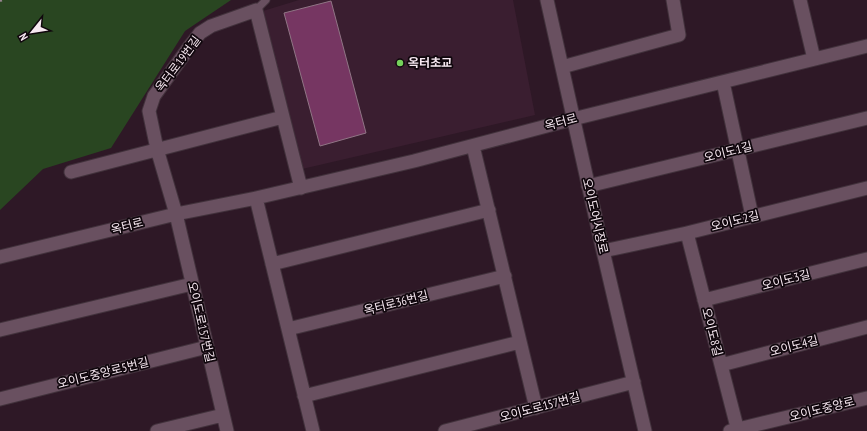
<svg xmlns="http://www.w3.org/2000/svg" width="867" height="431" font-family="'PT Sans Narrow','Noto Sans KR',sans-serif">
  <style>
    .built { fill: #3a1e30 }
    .green { fill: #294621 }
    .building { fill: #763662; stroke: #907585 }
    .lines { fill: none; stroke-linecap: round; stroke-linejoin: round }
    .service-casing { stroke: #42323c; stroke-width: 9 }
    .minor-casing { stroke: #42323c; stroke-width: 15 }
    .path { stroke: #998792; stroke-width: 2.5; stroke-dasharray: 2 2; stroke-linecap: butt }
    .service { stroke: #695060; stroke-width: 7 }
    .minor { stroke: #695060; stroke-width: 13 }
    .poi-dot { fill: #75d25b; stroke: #10070d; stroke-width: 1.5 }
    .labels { text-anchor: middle; stroke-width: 3.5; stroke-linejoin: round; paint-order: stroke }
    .poi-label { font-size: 12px; font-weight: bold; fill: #f7e8f1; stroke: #10070d; text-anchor: start }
    .street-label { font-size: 12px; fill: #f7e8f1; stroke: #10070d }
  </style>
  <rect width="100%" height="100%" fill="#2e1826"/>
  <path class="built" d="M299 0H513L535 115 302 169 263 11Z"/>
  <path class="green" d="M0 0H231L185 31 111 148 43 169 0 210Z"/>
  <path class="building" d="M331 1 366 133 320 146 284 13Z"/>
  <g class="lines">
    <g class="service-casing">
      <path id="service" d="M256 10 266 0"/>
    </g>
    <g class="minor-casing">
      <path id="minor" d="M547 0 603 251 645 431
        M800 0 814 59
        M562 67 679 35 673 0
        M723 82 752 216
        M473 146 536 408
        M71 172 283 117
        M588 186 867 118
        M256 198 313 431
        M687 233 738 431
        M603 251 687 233 867 188
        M0 257 176 214 256 198 414 161 573 119 867 46
        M272 264 489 210
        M704 300 867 259
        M288 329 505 276
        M0 330 192 284
        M721 365 867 327
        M304 396 520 342
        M0 399 207 347
        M157 431 223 415
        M227 431 176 214 157 149 149 111 154 96 190 46 200 33 211 26 256 10 301 188
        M445 431 634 382
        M730 431 867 398"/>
    </g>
    <path class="path" d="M0 1 2 0"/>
    <use href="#service" class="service"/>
    <use href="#minor" class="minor"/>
  </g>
  <circle class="poi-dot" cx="400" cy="63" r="4"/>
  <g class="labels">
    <g class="poi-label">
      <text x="408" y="67">옥터초교</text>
    </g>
    <g class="street-label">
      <text transform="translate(178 64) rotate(-53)" y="4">옥터로19번길</text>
      <text transform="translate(561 122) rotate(-15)" y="4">옥터로</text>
      <text transform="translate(728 152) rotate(-14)" y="4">오이도1길</text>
      <text transform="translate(595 216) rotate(77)" y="4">오이도어시장로</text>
      <text transform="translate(735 221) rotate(-14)" y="4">오이도2길</text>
      <text transform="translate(127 226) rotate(-14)" y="4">옥터로</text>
      <text transform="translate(786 280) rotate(-14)" y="4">오이도3길</text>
      <text transform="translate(396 303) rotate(-14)" y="4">옥터로36번길</text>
      <text transform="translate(201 322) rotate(77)" y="4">오이도로157번길</text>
      <text transform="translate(712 332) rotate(76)" y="4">오이도8길</text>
      <text transform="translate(794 346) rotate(-14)" y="4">오이도4길</text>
      <text transform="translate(103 373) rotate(-14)" y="4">오이도중앙로5번길</text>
      <text transform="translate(540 407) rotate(-15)" y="4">오이도로157번길</text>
      <text transform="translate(822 409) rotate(-14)" y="4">오이도중앙로</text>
    </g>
  </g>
  <g transform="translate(32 32) rotate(240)" stroke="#10070d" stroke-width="3" paint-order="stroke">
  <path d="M0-3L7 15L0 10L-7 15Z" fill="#f7e8f1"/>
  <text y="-6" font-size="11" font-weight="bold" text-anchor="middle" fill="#f7e8f1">N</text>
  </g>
</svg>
